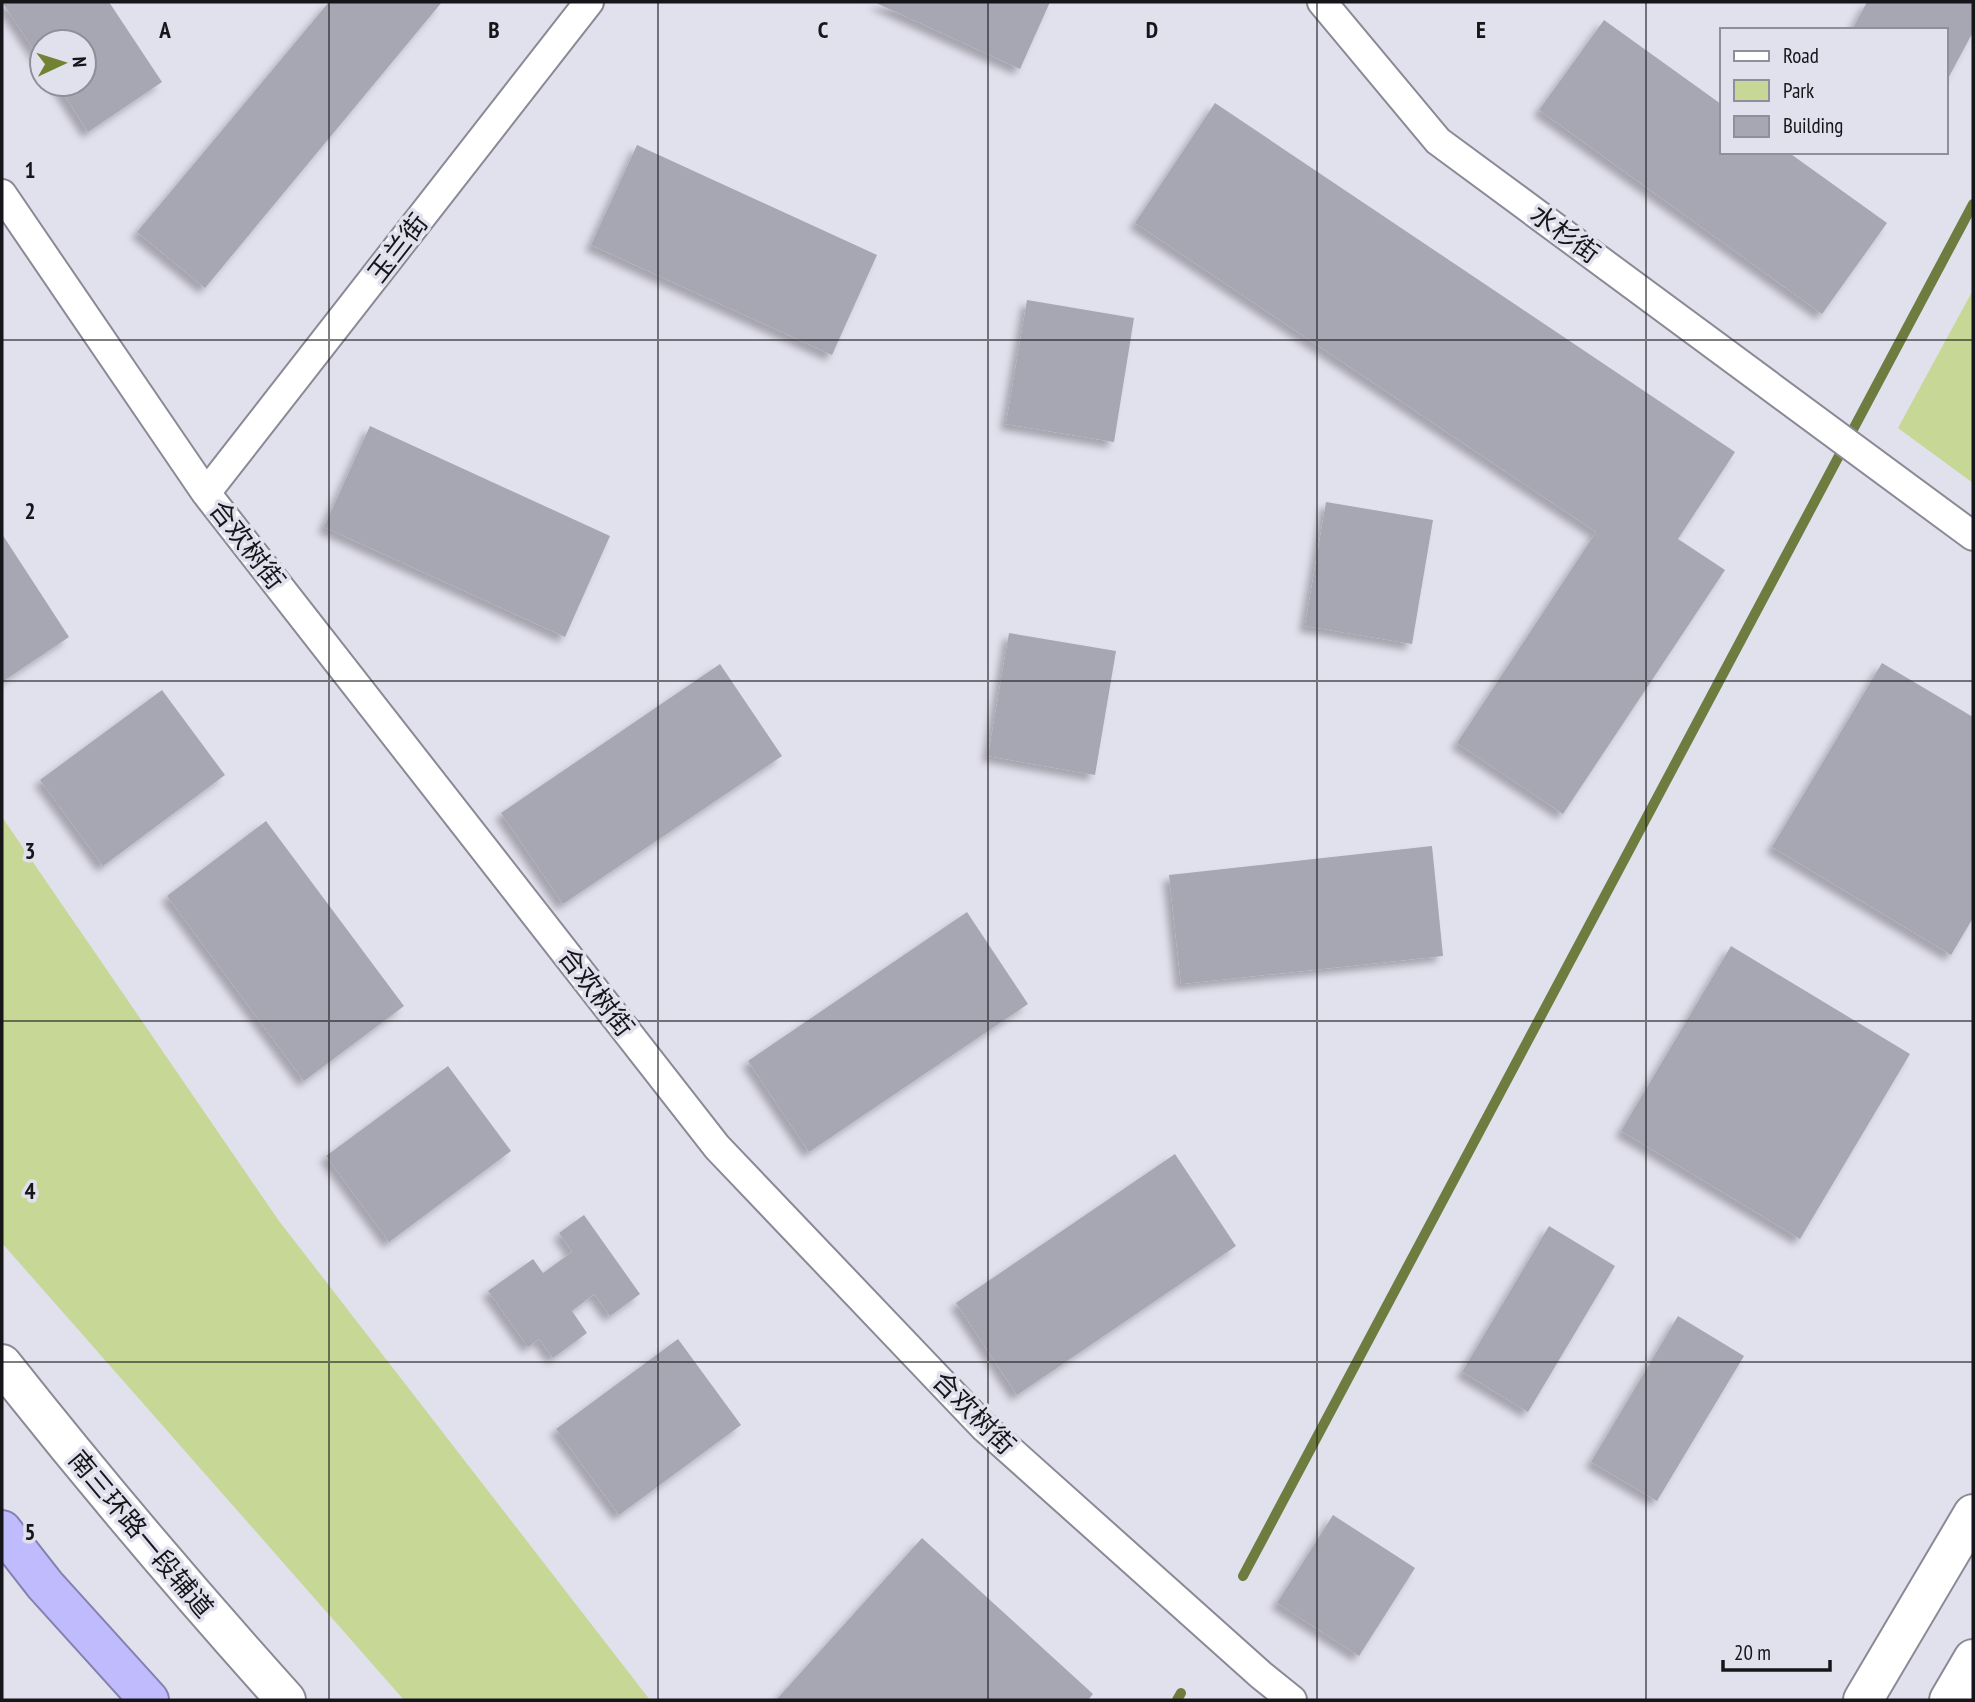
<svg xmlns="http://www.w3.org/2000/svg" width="1975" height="1702" font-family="'PT Sans Narrow','Noto Sans SC',sans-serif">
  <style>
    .green { fill: #c6d796 }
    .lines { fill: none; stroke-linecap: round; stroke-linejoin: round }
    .stream { stroke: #6e7c3f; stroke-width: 10 }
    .building { fill: #a7a7b3; filter: url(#shadow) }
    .street-casing { stroke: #8a8995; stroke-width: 32 }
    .secondary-casing { stroke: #8a8995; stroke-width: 42 }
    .highway-casing { stroke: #8481ae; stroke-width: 42 }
    .street { stroke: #fff; stroke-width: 28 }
    .secondary { stroke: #fff; stroke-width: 38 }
    .highway { stroke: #c0bbfd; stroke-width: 38 }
    .grid { fill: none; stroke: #15151a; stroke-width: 2; stroke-opacity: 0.55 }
    .labels { text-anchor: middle; stroke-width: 7; stroke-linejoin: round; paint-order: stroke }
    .street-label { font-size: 26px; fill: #15151a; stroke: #e1e0ed }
    .grid-label { font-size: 23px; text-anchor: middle; font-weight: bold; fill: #15151a; stroke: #e1e0ed; stroke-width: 7; stroke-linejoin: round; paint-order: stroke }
  </style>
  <defs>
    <filter id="shadow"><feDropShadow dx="-6" dy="6" stdDeviation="3.5" flood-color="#0004"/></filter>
  </defs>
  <rect width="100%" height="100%" fill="#e1e0ed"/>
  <path class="green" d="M1973 290V483L1898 428Z
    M2 817 279 1221 650 1700H404L2 1243Z"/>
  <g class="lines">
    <path class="stream" d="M1243 1576 1973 204
      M1177 1700 1181 1693"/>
  </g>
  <path class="building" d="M2 2H109L162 82 88 132 57 84H84V42H42V62Z
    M329 2H442L205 288 137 232Z
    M874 2H1050L1020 69Z
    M1867 2H1973V32L1945 84V30H1852Z
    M1604 20 1721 104V152H1788L1887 223 1822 314 1539 110Z
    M1215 103 1735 452 1678 539 1725 570 1563 814 1457 743 1596 532 1135 223Z
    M637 145 877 255 832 355 591 245Z
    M1027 300 1134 318 1114 442 1006 424Z
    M370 426 610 536 565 637 324 527Z
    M1326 502 1433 520 1412 644 1305 626Z
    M2 534 69 637 2 682Z
    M1009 633 1116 651 1095 775 988 756Z
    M1882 663 1973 717V918L1951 955 1772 847Z
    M720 664 782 756 563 904 501 813Z
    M162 690 225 775 103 866 40 780Z
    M266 821 404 1006 304 1081 167 896Z
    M1432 846 1443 956 1181 984 1169 875Z
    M967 912 1028 1004 809 1152 748 1061Z
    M1731 946 1910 1054 1800 1239 1621 1131Z
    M448 1066 511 1151 389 1242 326 1156Z
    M1175 1154 1236 1246 1017 1395 956 1303Z
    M584 1215 640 1294 610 1316 594 1294 572 1311 587 1333 553 1358 539 1339 528 1347 488 1291 533 1259 543 1273 572 1252 559 1233Z
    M1549 1226 1615 1266 1528 1412 1462 1372Z
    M1678 1316 1744 1356 1657 1501 1591 1462Z
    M678 1339 741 1425 619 1515 556 1429Z
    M1333 1515 1415 1568 1359 1656 1277 1603Z
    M922 1538 1093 1694 1088 1700H776Z"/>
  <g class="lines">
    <g class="street-casing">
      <path id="street" d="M1322 2 1438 141 1973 536
        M2 194 206 493 717 1147 984 1427 1261 1675 1292 1700
        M206 493 589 2"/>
    </g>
    <g class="secondary-casing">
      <path id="secondary" d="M2 1364C93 1479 188 1591 286 1700
        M1863 1700 1973 1514
        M1949 1700 1973 1659"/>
    </g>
    <g class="highway-casing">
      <path id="highway" d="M2 1530 45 1585 149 1700"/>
    </g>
    <use href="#street" class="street"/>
    <use href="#secondary" class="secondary"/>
    <use href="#highway" class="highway"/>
  </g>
  <path class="grid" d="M329 2V1700M658 2V1700M988 2V1700M1317 2V1700M1646 2V1700M2 340H1973M2 681H1973M2 1021H1973M2 1362H1973"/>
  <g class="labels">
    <g class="street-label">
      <text transform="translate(1565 234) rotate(36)" y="9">水杉街</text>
      <text transform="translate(398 248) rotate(-52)" y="9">玉兰街</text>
      <text transform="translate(247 545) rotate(52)" y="9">合欢树街</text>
      <text transform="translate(596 992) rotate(52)" y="9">合欢树街</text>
      <text transform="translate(974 1413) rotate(45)" y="9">合欢树街</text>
      <text transform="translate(141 1534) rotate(50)" y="9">南三环路一段辅道</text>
    </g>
  </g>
  <g class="grid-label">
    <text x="165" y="38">A</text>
    <text x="494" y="38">B</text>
    <text x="823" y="38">C</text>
    <text x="1152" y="38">D</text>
    <text x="1481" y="38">E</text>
    <text x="30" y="178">1</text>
    <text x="30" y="519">2</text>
    <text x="30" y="859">3</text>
    <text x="30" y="1199">4</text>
    <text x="30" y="1540">5</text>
  </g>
  <rect width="1975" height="1702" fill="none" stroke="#15151a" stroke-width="7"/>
  <rect x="1720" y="28" width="228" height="126" fill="#e1e0ed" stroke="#8f8f99" stroke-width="2"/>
  <rect x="1734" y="51" width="35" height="10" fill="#ffffff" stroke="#8f8f99" stroke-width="2"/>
  <text x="1783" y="63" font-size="21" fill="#15151a">Road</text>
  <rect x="1734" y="80" width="35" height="21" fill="#c6d796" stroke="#8f8f99" stroke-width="2"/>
  <text x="1783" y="98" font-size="21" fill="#15151a">Park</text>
  <rect x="1734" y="116" width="35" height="21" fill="#a7a7b3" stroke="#8f8f99" stroke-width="2"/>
  <text x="1783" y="133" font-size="21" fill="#15151a">Building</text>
  <g transform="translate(63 63) rotate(86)"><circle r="33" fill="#e1e0ed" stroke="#8f8f99" stroke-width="2"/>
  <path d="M0-5L12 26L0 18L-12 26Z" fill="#718232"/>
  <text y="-10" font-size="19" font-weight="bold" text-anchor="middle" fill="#15151a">N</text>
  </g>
  <path d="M1723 1660v10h107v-10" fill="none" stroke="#15151a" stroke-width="3.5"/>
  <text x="1734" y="1660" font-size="21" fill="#15151a" stroke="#e1e0ed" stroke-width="5" paint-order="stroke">20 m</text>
</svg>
